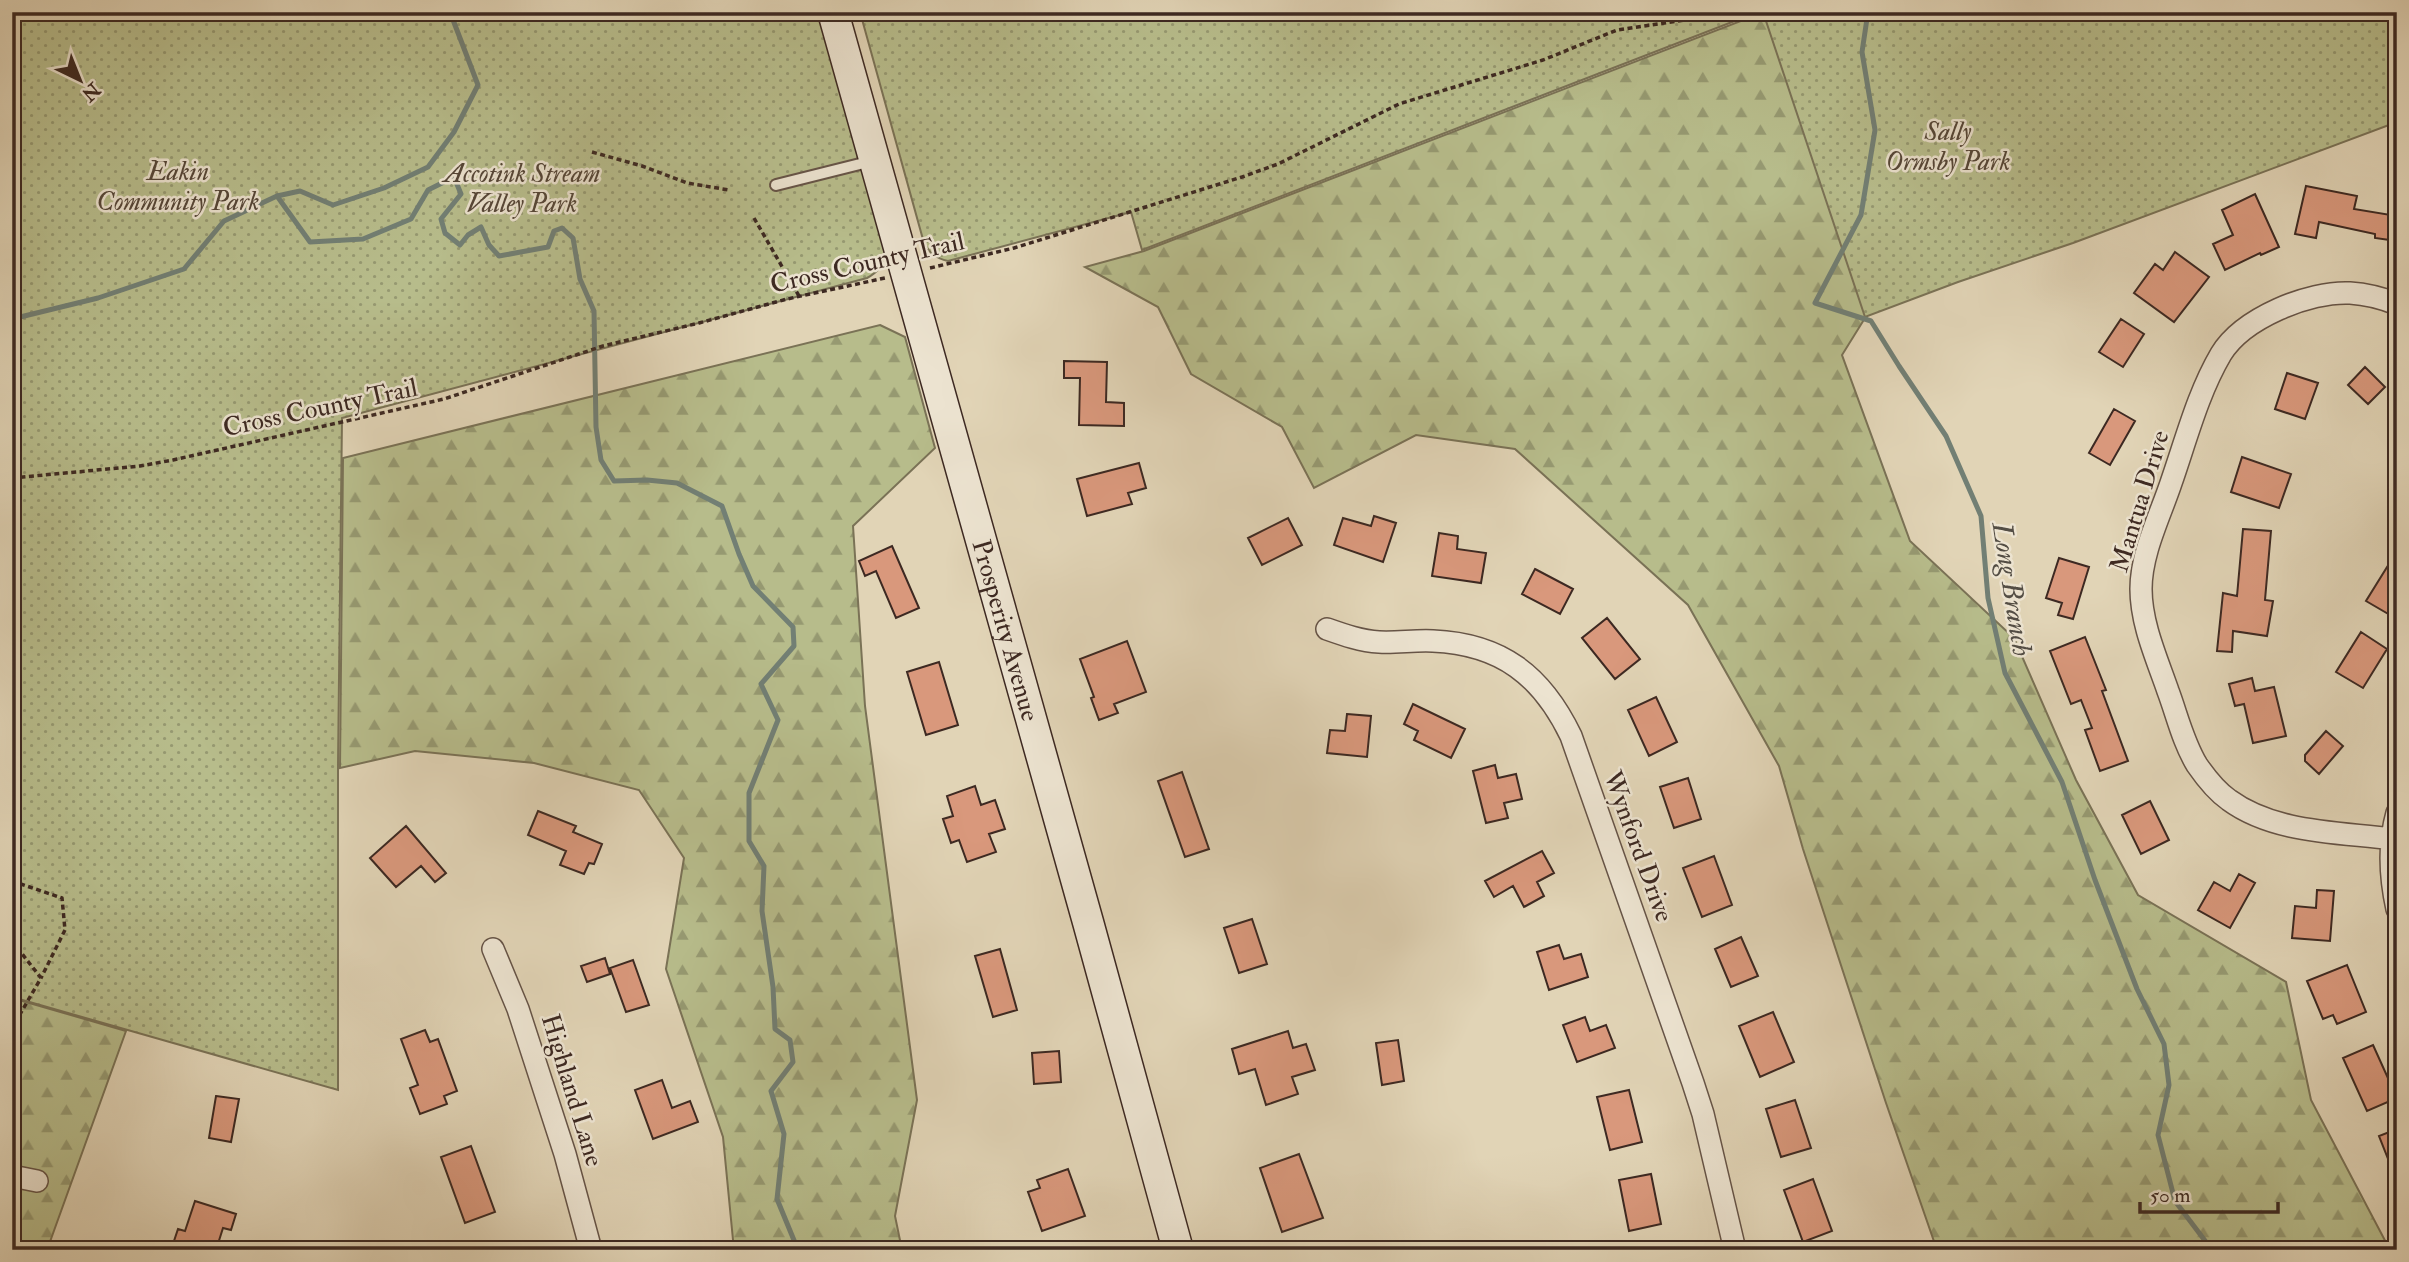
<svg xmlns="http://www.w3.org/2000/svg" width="2409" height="1262" font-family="'IM FELL Double Pica',serif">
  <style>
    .forest { fill: url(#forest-firs); stroke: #7a7256; stroke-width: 2 }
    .park { fill: url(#park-dots); stroke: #7a7256; stroke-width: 2 }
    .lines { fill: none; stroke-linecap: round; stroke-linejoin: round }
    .stream { stroke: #727f74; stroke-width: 5 }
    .building { fill: #d9987c; stroke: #3d2922; stroke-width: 2 }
    .lane-casing { stroke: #665447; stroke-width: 14 }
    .street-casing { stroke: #665447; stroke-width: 24 }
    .secondary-casing { stroke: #3d2922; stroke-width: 33 }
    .path { stroke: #3d2922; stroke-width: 3.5; stroke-dasharray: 5 3.5; stroke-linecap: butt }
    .lane { stroke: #ece3d0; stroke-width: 10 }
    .street { stroke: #ece3d0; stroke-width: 21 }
    .secondary { stroke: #ece3d0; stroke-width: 30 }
    .labels { text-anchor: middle; stroke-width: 5; stroke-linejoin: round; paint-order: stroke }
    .park-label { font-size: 26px; font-style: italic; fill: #554637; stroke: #ece3d0 }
    .street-label { font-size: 26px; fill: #3d2922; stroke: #ece3d0 }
    .water-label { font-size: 28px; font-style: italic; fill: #534d44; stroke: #ece3d0 }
  </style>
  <defs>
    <pattern id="forest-firs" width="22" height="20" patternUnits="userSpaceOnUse" patternTransform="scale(1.75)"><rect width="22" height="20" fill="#b7bc8b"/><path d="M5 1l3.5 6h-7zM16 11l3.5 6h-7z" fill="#969971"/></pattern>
    <pattern id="park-dots" width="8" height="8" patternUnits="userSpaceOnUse" patternTransform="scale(1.75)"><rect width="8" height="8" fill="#b7bc8b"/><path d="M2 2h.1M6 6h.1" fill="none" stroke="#969971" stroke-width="1.8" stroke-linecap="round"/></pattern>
  </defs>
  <rect width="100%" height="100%" fill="#e1d4b6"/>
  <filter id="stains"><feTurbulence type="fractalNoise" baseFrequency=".00286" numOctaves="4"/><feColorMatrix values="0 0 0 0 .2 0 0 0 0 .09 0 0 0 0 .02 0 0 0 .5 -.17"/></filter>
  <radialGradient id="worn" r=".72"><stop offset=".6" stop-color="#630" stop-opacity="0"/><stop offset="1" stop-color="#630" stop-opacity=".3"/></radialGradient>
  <path class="forest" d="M1764 12 1867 319 1865 318 1842 355 1910 541 2014 638 2076 780 2138 895 2286 982 2311 1100 2390 1250H1937L1886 1103 1803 849 1779 766 1688 605 1515 449 1416 435 1314 488 1282 427 1191 374 1158 307 1085 267 1144 251Z
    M880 325 905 337 935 448 853 526 865 706 917 1100 895 1216 902 1250H734L723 1137 666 969 684 858 639 790 534 763 415 751 340 768 343 458Z
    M12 998 126 1031 47 1250H21L12 1247Z"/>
  <path class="park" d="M12 12H818L886 253C883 266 878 272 867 278L342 418 338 766V1090L12 997Z
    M860 12H1758L1142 250 1131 212 948 261C936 258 930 254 924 243Z
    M1763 12H2397V122L2073 243 1958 282 1865 317Z"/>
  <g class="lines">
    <path class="stream" d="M1868 12 1862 52 1875 130 1861 215 1815 303 1871 321 1899 366 1946 436 1981 516 1988 598 2005 673 2062 782 2095 880 2137 989 2164 1044 2169 1085 2158 1135 2175 1201 2212 1250
      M277 196 310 242 363 239 411 219 428 190 454 177 461 194 441 219 445 233 460 245 468 235 481 227 489 245 499 256 548 247 554 231 562 228 573 238 580 279 594 311 596 427 601 460 614 481 647 480 677 483 722 506 739 554 753 586 793 627 794 646 761 684 778 720 749 793V841L764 866 762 911 773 987 775 1029 790 1040 793 1062 771 1091 784 1134 777 1199 798 1250
      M12 319 98 298 184 269 224 221 277 196 300 191 333 205 384 188 428 167 454 132 478 85 450 12"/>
  </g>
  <path class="building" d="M2306 186 2357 196 2354 209 2397 216V241L2375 238V234L2319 222 2316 238 2295 234Z
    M2255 194 2279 247 2261 255 2260 253 2225 270 2213 244 2233 235 2222 210Z
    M2175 252 2209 277 2174 322 2134 293 2155 264 2163 270Z
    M2121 319 2144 334 2123 367 2099 352Z
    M1064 361 1107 362 1106 402 1124 403V426L1079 425 1080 378H1064Z
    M2365 367 2385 387 2368 404 2348 385Z
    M2287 373 2318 383 2305 419 2275 409Z
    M2114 409 2135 421 2110 465 2089 453Z
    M2242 457 2291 474 2279 508 2231 492Z
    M1139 463 1146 488 1128 493 1132 504 1087 516 1077 479Z
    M1374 516 1396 523 1383 562 1334 545 1343 518 1371 526Z
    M1288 518 1302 545 1262 565 1248 538Z
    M2243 529 2271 531 2265 600 2273 601 2267 636 2233 631 2232 652 2217 651 2223 593 2237 596Z
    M1439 533 1458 536 1457 549 1486 553 1481 583 1432 576Z
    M892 546 919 608 896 618 876 571 865 576 859 561Z
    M2397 551V619L2366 601Z
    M2059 558 2089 567 2073 619 2058 615 2062 603 2046 598Z
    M1535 569 1573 589 1560 614 1522 594Z
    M1607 618 1640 659 1615 679 1582 638Z
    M2361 632 2387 649 2363 688 2336 672Z
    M2085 637 2106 690 2102 691 2128 761 2100 771 2085 730 2092 728 2081 700 2071 704 2050 651Z
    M1127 641 1146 692 1114 704 1118 713 1099 720 1091 698 1094 697 1080 659Z
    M939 662 958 725 926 735 907 672Z
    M2252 678 2255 691 2274 687 2286 736 2253 743 2244 704 2235 706 2229 684Z
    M1656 697 1677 742 1649 756 1628 710Z
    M1413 704 1465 729 1451 758 1414 740 1418 731 1404 724Z
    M1347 714 1371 716 1367 757 1327 753 1330 730 1345 731Z
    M2326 731 2343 746 2319 774 2305 761V755Z
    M1495 765 1498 778 1516 774 1522 799 1504 803 1508 818 1486 823 1473 771Z
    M1182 772 1209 849 1185 857 1158 781Z
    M1688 778 1701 819 1674 828 1660 787Z
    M975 786 981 805 995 800 1005 829 989 834 996 852 967 862 959 840 951 843 943 819 953 816 947 796Z
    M2150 801 2169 840 2141 854 2122 815Z
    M538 811 576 826 573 832 602 844 594 864 589 863 584 874 560 865 566 851 528 835Z
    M406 826 446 873 435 882 421 866 396 887 370 858Z
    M1542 851 1554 873 1537 882 1544 896 1524 907 1513 886 1494 897 1485 881Z
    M1714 856 1732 905 1702 917 1683 868Z
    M2239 874 2255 883 2230 928 2198 910 2214 882 2230 891Z
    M2317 890 2334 891 2330 941 2292 938 2295 906 2316 908Z
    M1252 919 1267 964 1239 973 1224 928Z
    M1741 937 1758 976 1731 987 1715 949Z
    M1559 945 1564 959 1581 954 1588 977 1549 990 1537 952Z
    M1000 949 1017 1010 993 1017 975 956Z
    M605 958 610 974 587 982 581 966Z
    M633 960 649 1005 626 1012 610 968Z
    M2347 965 2366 1012 2337 1024 2333 1015 2323 1019 2307 981Z
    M1773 1012 1794 1062 1760 1077 1739 1026Z
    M1585 1017 1590 1031 1606 1025 1615 1048 1577 1062 1563 1025Z
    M425 1030 430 1042 438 1039 457 1091 444 1096 447 1104 420 1114 410 1088 418 1085 401 1039Z
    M1288 1031 1293 1048 1306 1044 1315 1070 1292 1077 1298 1094 1266 1105 1255 1069 1239 1074 1232 1049Z
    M1398 1040 1404 1081 1382 1085 1376 1043Z
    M2373 1045 2397 1098 2367 1111 2343 1058Z
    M1059 1051 1061 1082 1034 1084 1032 1053Z
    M662 1080 672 1108 690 1101 698 1122 653 1139 635 1090Z
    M1629 1090 1642 1142 1610 1150 1597 1097Z
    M216 1096 239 1099 231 1142 209 1138Z
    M1795 1100 1811 1148 1781 1157 1766 1109Z
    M2397 1129V1178L2396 1179 2379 1136Z
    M471 1146 495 1212 465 1223 441 1157Z
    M1299 1154 1323 1218 1282 1232 1260 1168Z
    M1068 1169 1085 1216 1042 1231 1028 1192 1040 1188 1037 1180Z
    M1651 1174 1661 1224 1629 1231 1619 1180Z
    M1813 1179 1832 1231 1803 1242 1784 1190Z
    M195 1201 236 1214 231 1230 223 1228 216 1250H171L178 1229 185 1231Z"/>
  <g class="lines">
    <g class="lane-casing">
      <path id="lane" d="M776 185 872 161"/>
    </g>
    <g class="street-casing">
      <path id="street" d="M1327 629C1344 635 1361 641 1379 642 1397 643 1415 640 1433 641 1502 644 1542 676 1571 736L1693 1083 1703 1114 1735 1250
        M2397 813C2388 845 2390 877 2397 909
        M2392 839C2338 832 2274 833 2229 800 2216 791 2206 778 2197 765 2183 742 2177 715 2168 691 2157 659 2141 624 2141 589 2141 553 2160 516 2171 483 2186 440 2198 393 2221 354 2243 318 2309 291 2350 293 2366 294 2382 298 2397 304
        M493 949 518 1009 565 1154 591 1250
        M12 1176 37 1181"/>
    </g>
    <g class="secondary-casing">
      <g id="secondary">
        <path id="s1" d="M833 12 1088 922 1178 1250"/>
      </g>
    </g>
    <path class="path" d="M592 152 642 166 687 183 729 190
      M754 218 799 296
      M930 268 1014 248 1242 177 1278 164 1399 104 1543 60 1617 30 1691 19 1709 12
      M12 478 140 466 173 460 444 399 603 346 699 323 787 299 885 278
      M12 881 62 898 65 930 41 978
      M12 941 41 978 12 1028"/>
    <use href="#lane" class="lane"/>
    <use href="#street" class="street"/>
    <use href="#secondary" class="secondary"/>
  </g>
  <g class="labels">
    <g class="park-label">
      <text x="1948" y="140">Sally<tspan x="1948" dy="30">Ormsby Park</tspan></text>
      <text x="178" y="180">Eakin<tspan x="178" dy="30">Community Park</tspan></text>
      <text x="522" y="182">Accotink Stream<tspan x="522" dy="30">Valley Park</tspan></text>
    </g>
    <g class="street-label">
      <text transform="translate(867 262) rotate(-13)" y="9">Cross County Trail</text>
      <text transform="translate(320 407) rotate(-12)" y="9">Cross County Trail</text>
      <text transform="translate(2139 501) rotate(-73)" y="9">Mantua Drive</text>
      <text dy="9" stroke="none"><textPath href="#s1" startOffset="642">Prosperity Avenue</textPath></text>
      <text transform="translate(1639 846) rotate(70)" y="9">Wynford Drive</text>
      <text transform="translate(573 1090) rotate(73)" y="9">Highland Lane</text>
    </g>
    <g class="water-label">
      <text transform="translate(2013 589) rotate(81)" y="10">Long Branch</text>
    </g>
  </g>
  <rect width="2409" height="1262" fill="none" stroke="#e1d4b6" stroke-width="42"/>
  <rect x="14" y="14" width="2381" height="1234" fill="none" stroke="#3d2922" stroke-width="3.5"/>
  <rect x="21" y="21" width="2367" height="1220" fill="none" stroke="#3d2922" stroke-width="2"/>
  <g transform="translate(80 80) rotate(137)" stroke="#ece3d0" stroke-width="5" paint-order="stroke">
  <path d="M0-5L12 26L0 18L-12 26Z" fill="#3d2922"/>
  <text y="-10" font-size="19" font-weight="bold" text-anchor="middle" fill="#3d2922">N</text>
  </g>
  <path d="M2140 1202v10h138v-10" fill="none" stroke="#3d2922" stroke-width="3.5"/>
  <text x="2150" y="1202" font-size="21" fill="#3d2922" stroke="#ece3d0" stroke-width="5" paint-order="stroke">50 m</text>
  <rect width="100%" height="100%" filter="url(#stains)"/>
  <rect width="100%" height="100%" fill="url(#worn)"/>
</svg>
